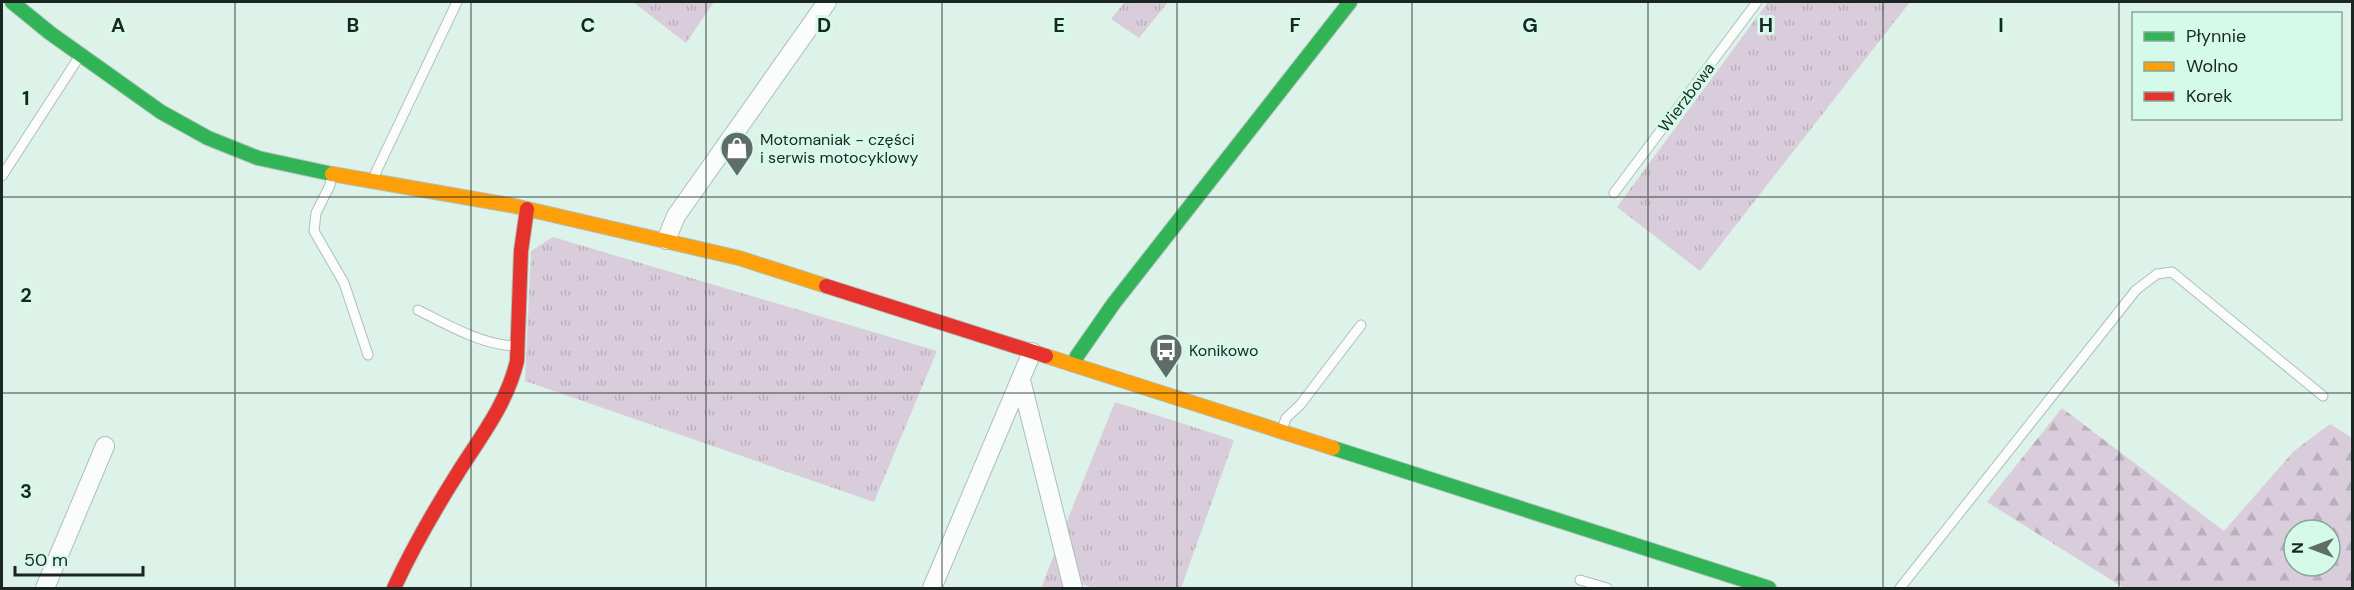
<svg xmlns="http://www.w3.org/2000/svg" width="2354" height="590" font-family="'DM Sans',sans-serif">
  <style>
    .grass { fill: url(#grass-tufts) }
    .forest { fill: url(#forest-firs); fill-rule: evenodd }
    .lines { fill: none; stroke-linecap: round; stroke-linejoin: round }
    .lane-casing { stroke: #aebfb8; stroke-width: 11 }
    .street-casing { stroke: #aebfb8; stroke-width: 20 }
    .fast-casing { stroke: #aebfb8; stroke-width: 16 }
    .slow-casing { stroke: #aebfb8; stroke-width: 16 }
    .jam-casing { stroke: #aebfb8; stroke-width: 16 }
    .lane { stroke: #fafdfc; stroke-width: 9 }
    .street { stroke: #fafdfc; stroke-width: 18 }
    .fast { stroke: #30b455; stroke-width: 14 }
    .slow { stroke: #ff9f0a; stroke-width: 14 }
    .jam { stroke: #e5322d; stroke-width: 14 }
    .grid { fill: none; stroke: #192621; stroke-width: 1.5; stroke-opacity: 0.55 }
    .labels { text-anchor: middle; stroke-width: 6; stroke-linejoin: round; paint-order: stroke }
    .street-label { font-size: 16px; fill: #192621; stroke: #d5faea }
    .poi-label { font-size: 16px; fill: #192621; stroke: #d5faea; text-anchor: start }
    .grid-label { font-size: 20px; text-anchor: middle; font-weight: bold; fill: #192621; stroke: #d5faea; stroke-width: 6; stroke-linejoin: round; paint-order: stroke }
  </style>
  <defs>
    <pattern id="grass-tufts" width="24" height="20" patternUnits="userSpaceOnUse" patternTransform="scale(1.5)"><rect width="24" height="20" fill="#d9cddb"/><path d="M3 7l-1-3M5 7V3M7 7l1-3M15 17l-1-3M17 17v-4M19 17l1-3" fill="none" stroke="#bab0bc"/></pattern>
    <pattern id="forest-firs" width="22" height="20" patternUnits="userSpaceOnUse" patternTransform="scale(1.5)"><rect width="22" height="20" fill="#d9cddb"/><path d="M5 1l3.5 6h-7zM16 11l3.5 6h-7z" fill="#bab0bc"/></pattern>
  </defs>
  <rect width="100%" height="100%" fill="#ddf2e9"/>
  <path class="grass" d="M633 2H714L686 43Z
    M1125 2H1168L1139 38 1111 19Z
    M1768 2H1910L1700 271 1617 207Z
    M553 237 937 351 874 502 525 381 531 251Z
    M1115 402 1234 440 1181 588H1093L1079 583 1065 526Z
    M1055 552 1064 588H1041Z"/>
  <path class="forest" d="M2062 408 2224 531 2294 451 2330 424 2352 438V588H2124L1987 502ZM2294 530H2330V566H2294Z"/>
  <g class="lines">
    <g class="lane-casing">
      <path id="lane" d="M2 176 79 57
        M331 177 330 185 316 213 314 231 344 283 368 355
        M374 179 376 172 457 2
        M1614 193 1757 2
        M418 310C448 325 480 344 514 346
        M1282 430 1286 418 1300 405 1361 325
        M1580 580 1607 588
        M1900 588 2136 290 2157 274 2172 272 2323 396"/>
    </g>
    <g class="street-casing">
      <path id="street" d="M666 240 676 216 827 2
        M1021 380 1073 588
        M45 588 105 446
        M932 588 1032 352"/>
    </g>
    <g class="fast-casing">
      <path id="fast" d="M12 2 50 33 161 112 208 138 258 158 332 174
        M1074 365 1077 356 1114 303 1350 2
        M1333 448 1769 588"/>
    </g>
    <g class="slow-casing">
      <path id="slow" d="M332 174 510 205 739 258 826 286
        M1046 356 1333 448"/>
    </g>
    <g class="jam-casing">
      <path id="jam" d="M826 286 1046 356
        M394 588C413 547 435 509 459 471 482 435 507 403 517 361L521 251 527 209"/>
    </g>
    <use href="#lane" class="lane"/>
    <use href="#street" class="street"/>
    <use href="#fast" class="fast"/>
    <use href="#slow" class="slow"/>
    <use href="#jam" class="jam"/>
  </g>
  <path class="grid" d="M235 2V588M471 2V588M706 2V588M942 2V588M1177 2V588M1412 2V588M1648 2V588M1883 2V588M2119 2V588M2 197H2352M2 393H2352"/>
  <defs>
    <g id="shop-pin" transform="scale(1.725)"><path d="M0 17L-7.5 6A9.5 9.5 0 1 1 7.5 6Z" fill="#5e6d67" stroke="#d5faea"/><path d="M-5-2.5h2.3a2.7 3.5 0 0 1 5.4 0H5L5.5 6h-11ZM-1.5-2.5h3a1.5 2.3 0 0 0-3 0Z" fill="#fff"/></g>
    <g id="bus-pin" transform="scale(1.725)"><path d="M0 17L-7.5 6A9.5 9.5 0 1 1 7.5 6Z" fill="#5e6d67" stroke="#d5faea"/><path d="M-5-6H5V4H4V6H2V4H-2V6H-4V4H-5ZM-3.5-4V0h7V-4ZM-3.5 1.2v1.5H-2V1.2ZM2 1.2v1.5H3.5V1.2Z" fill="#fff"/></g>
  </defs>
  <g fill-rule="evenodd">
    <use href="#shop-pin" x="737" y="148"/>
    <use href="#bus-pin" x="1166" y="350"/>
  </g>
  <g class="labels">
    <g class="street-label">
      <text transform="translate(1686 97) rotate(-53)" y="6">Wierzbowa</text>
    </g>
    <g class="poi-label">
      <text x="760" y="145">Motomaniak - części<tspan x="760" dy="18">i serwis motocyklowy</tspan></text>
      <text x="1189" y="356">Konikowo</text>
    </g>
  </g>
  <g class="grid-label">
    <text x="118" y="32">A</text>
    <text x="353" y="32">B</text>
    <text x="588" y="32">C</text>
    <text x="824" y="32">D</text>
    <text x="1059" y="32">E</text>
    <text x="1295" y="32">F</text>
    <text x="1530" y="32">G</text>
    <text x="1766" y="32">H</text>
    <text x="2001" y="32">I</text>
    <text x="26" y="105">1</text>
    <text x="26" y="302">2</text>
    <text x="26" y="498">3</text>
  </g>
  <rect width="2354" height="590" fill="none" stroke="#192621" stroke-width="6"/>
  <rect x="2132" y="12" width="210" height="108" fill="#d5faea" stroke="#8aa59a" stroke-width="1.5"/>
  <rect x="2144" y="32" width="30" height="9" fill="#30b455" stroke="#8aa59a" stroke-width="1.5"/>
  <text x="2186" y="42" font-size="18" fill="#192621">Płynnie</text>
  <rect x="2144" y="62" width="30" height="9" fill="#ff9f0a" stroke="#8aa59a" stroke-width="1.5"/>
  <text x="2186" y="72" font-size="18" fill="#192621">Wolno</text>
  <rect x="2144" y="92" width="30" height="9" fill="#e5322d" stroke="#8aa59a" stroke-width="1.5"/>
  <text x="2186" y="102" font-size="18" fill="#192621">Korek</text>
  <g transform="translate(2312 548) rotate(270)"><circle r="28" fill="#d5faea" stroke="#8aa59a" stroke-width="1.5"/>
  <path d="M0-4.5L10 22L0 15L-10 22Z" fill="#5e6d67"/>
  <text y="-9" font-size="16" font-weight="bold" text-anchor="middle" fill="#192621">N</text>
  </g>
  <path d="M15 566v9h128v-9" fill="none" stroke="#192621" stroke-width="3"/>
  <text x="24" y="566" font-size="18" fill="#192621" stroke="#d5faea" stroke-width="4.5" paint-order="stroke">50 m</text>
</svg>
